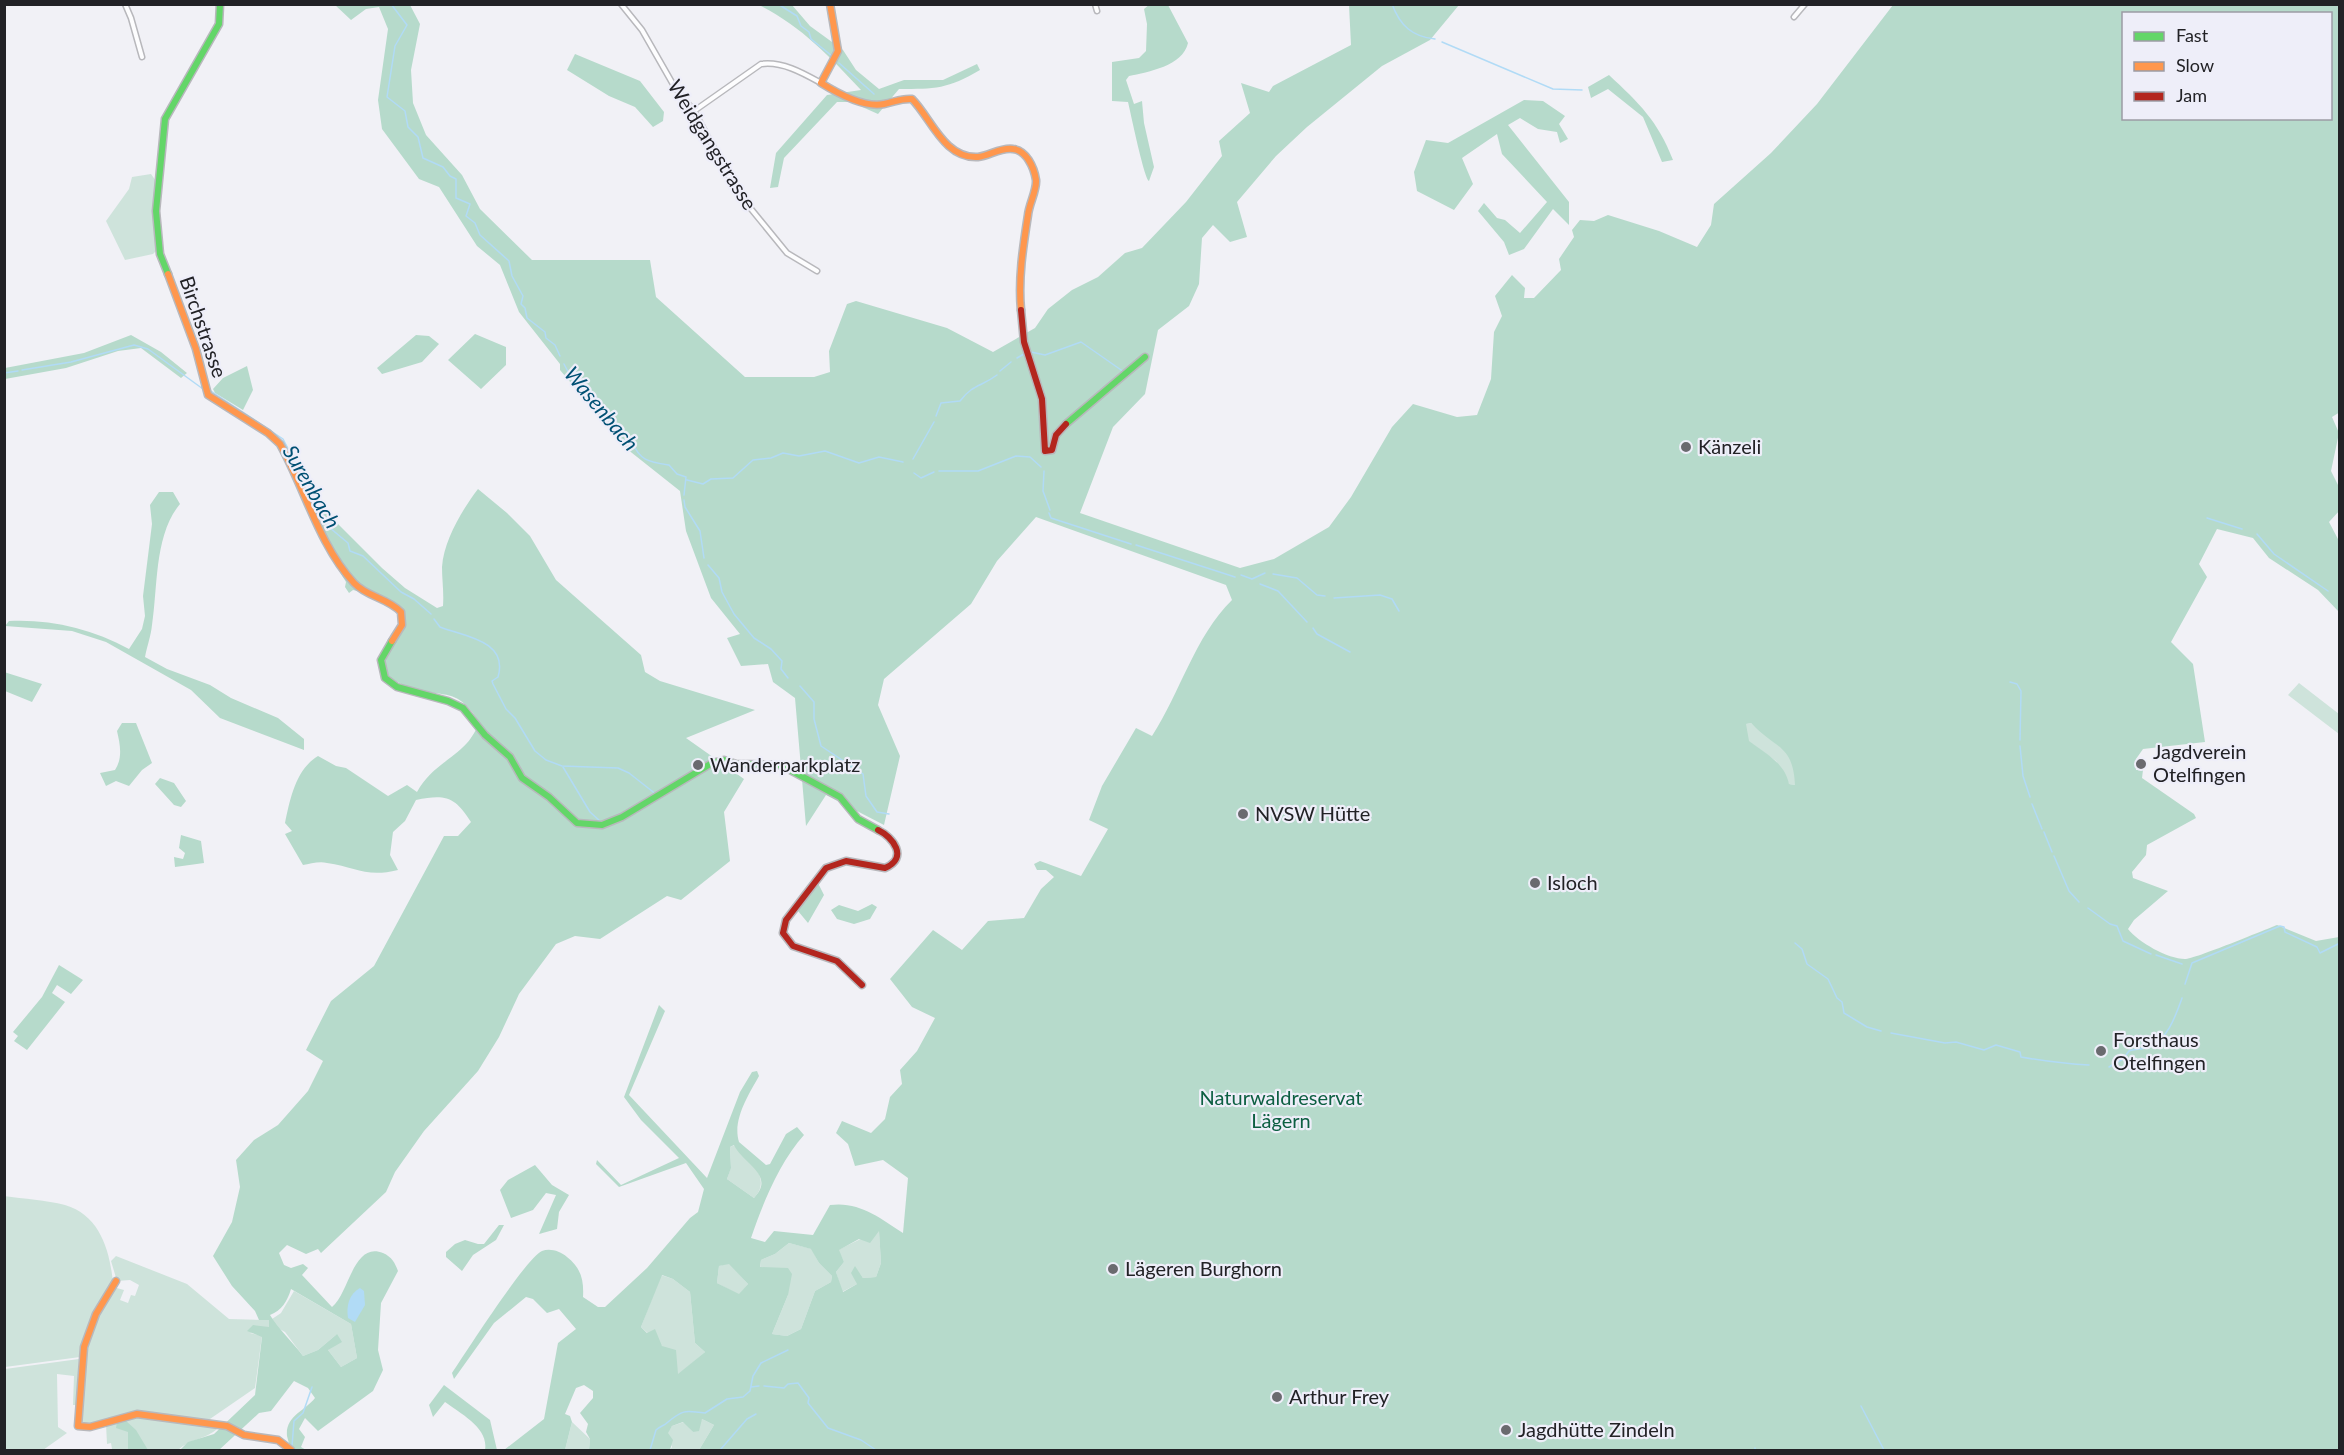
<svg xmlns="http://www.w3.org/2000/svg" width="2344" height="1455" font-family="Lato,sans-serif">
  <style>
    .green { fill: #cee3db }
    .forest { fill: #b6dacb; fill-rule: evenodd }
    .water { fill: #b1dbf6 }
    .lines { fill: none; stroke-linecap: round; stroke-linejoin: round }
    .stream { stroke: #b1dbf6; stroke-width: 1.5 }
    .street-casing { stroke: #b8b8bc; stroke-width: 7 }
    .fast-casing { stroke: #b8b8bc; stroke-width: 9 }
    .slow-casing { stroke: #b8b8bc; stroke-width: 9 }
    .jam-casing { stroke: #b8b8bc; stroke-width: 9 }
    .street { stroke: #fdfdfe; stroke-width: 4 }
    .fast { stroke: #63d668; stroke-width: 6 }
    .slow { stroke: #ff974d; stroke-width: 6 }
    .jam { stroke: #b3261e; stroke-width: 6 }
    .poi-dot { fill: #6a6a6f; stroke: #eeeef9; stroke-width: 2 }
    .labels { text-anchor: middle; stroke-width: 4.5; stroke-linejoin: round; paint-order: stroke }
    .street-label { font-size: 20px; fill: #222226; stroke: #eeeef9 }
    .poi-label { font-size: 20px; fill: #222226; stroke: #eeeef9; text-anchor: start }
    .park-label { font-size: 20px; fill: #0d5f42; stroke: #eeeef9 }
    .water-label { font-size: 21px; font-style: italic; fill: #005073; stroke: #eeeef9 }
  </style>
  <rect width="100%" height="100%" fill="#f1f1f6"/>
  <path class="green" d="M151 174 158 184 154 221 157 250 153 254 125 260 106 221 129 189 132 177Z
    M2299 683 2339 714V734L2288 695Z
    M1751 723C1763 735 1787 745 1793 762 1795 769 1795 778 1795 785L1789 784 1776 761 1748 741 1745 724Z
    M735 1145C748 1159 773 1178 754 1198L727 1179 731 1167 730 1147Z
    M4 1196C24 1199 46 1200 65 1205 100 1215 110 1251 113 1283L85 1338 80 1357 5 1367Z
    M879 1230 881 1263 876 1277 863 1278 855 1267 857 1284 842 1292 836 1272 844 1262 838 1250Z
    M789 1243 812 1249 819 1263 832 1276 831 1282 815 1291 801 1329 787 1336 772 1334 788 1295V1268H760L761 1260 775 1254Z
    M116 1256 187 1284 229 1319 269 1320V1327L250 1333 262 1336 255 1388 207 1421 137 1413 89 1425 78 1424C82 1372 85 1332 113 1287L124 1290 120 1300 128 1303 131 1295 135 1296 139 1285 130 1280 117 1281 111 1261Z
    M729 1263 748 1284 739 1295 717 1283 719 1266Z
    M661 1275 673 1279 690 1292 695 1343 705 1352 678 1375 662 1346 641 1327Z
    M294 1291 351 1324 357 1358 341 1367 328 1350 337 1334 318 1350 303 1356 285 1332 276 1327 272 1319 281 1313Z
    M79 1359 76 1405H73L74 1376 57 1374 58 1427 67 1433 43 1450H5V1369Z
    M135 1416 220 1426C209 1439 191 1438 178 1450H106L112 1449 111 1443 107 1444 106 1424Z
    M702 1419 714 1425 699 1450H670L672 1447 667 1433 672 1426 684 1422 693 1432Z
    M572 1422 590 1439 589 1450H565Z"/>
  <path class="forest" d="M334 4 410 5 420 24 411 70 413 103 426 135 462 175 480 209 532 260H650L656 297 745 377H814L830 372 829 351 847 304 856 301 947 328 993 352 1035 328 1048 309 1072 290 1098 277 1125 253 1142 248 1186 202 1222 156 1219 141 1250 113 1241 83 1269 92 1273 86 1351 45 1349 5H1459L1430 40 1382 66 1307 127 1276 156 1237 202 1247 237 1230 242 1213 225 1202 238 1199 284 1189 306 1158 330 1145 394 1113 427 1080 513 1240 568 1274 559 1329 527 1351 497 1392 427 1413 404 1457 417 1477 415 1491 379 1494 332 1502 316 1495 296 1512 275 1525 288 1524 298H1534L1561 270 1559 259 1574 237 1572 230 1580 220 1594 221 1608 215 1659 231 1697 247 1711 225 1714 204 1771 153 1817 104 1893 5H2339L2340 412 2332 417 2339 433 2331 471 2339 487 2340 510 2329 522 2339 541V612L2318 590 2269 558 2253 538 2217 529 2199 564 2207 577 2171 642 2193 664 2205 742 2143 749 2136 759V770H2143L2142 778 2194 814 2196 818 2147 845 2146 855 2132 872 2133 878 2168 891 2134 920 2128 929C2138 942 2168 959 2185 959 2195 959 2264 930 2277 925L2316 941 2339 937V1450H699L714 1425 702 1419 699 1431 693 1432 683 1422 672 1426 668 1433 673 1440 670 1450H589L590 1439 586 1432 588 1424 580 1413 593 1398V1391L584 1385 576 1388 565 1414 570 1416 572 1422 565 1450H504L544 1419 558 1343 576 1329 559 1309 547 1313 533 1299 526 1297 494 1323 454 1379 452 1373C466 1352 526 1258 542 1251 550 1248 560 1251 567 1257 581 1268 584 1280 583 1297L598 1307H605L647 1268 690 1218 698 1212 704 1189 686 1163 619 1187 596 1164 597 1160 621 1185 679 1158 641 1120 624 1097 659 1005 665 1011 629 1095 707 1178 740 1092 752 1072 757 1071 759 1076C749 1094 732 1120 739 1142L766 1165 770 1164 786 1134 797 1127 804 1135C779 1163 763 1203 751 1238L765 1242 774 1231 813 1235 830 1205C859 1201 880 1218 903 1233L908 1178 883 1160 855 1166 848 1144 836 1133 842 1121 871 1133 885 1119 890 1097 902 1084 900 1070 917 1051 935 1018 912 1007 890 979 933 930 962 950 988 921 1024 918 1041 889 1054 877 1046 870H1037L1034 864 1040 861 1081 876 1108 829 1089 820 1102 786 1136 728 1152 736C1180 693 1195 636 1232 600L1226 585 1036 517 997 561 971 604 884 679 878 705 900 756 884 825 826 795 806 826 795 698 773 682 768 664 741 666 727 638 740 634 711 598 686 531 680 491 627 449 560 370V364L519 312 500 265 477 246 439 187 419 179 382 129 378 100 388 29 379 7 366 9 351 20ZM2124 14H2330V118H2124ZM1751 723C1775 749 1793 744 1795 785L1789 784C1785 763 1765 753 1749 741L1746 724ZM734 1145C743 1164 776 1175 754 1198L727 1179 731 1168 730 1147ZM879 1231 881 1263 876 1277 863 1278 855 1266 851 1273 857 1284 843 1292 836 1272 844 1262 839 1250 859 1239 870 1243ZM789 1243 811 1249 819 1263 832 1276 831 1282 815 1291 801 1329 787 1336 772 1334 788 1295 792 1274 788 1268 760 1267 761 1260 775 1254ZM729 1264 748 1284 739 1294 717 1283 719 1266ZM662 1275 673 1279 690 1292 695 1343 705 1352 678 1374 676 1350 662 1346 655 1329 647 1333 641 1327Z
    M1150 4 1168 5 1188 43C1183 66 1148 72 1129 76L1126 80 1134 104 1142 101 1144 123 1154 167 1149 181C1144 178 1131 114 1128 102L1112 101V62L1139 58 1146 51 1147 24 1144 9Z
    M759 5H792L810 26 843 50 856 70 879 89 904 80H943L977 64 980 70C948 89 935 89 899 89L878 114 851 102H837L784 158 778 187 770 188 776 153 827 95 861 90C829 56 801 26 759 5Z
    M575 54 640 81 664 112 663 121 653 127 635 107 609 96 567 70Z
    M1609 75C1639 103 1658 121 1673 160L1662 162 1643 117 1608 89 1591 98 1588 87Z
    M1524 100 1543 101 1565 116 1559 124 1568 139 1560 143 1557 132 1538 129 1520 118 1508 125 1569 202V225L1553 209 1524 249 1509 255 1504 242 1478 211 1484 203 1497 218 1505 220 1520 233 1547 202 1502 154 1497 134 1462 158 1473 184 1454 210 1417 191 1414 172 1426 140 1448 143Z
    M475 334 506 347V365L481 389 448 360Z
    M131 335 161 352 187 373 181 378 141 348 118 351 66 368 5 379V368L84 353Z
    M416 335 429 336 439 344 422 362 382 374 377 368Z
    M247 366 253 390 243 410 215 393 213 389 223 378Z
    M478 489 507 513 530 536 556 580 641 655 645 672 660 681 755 710 686 738 744 779 724 812 730 861 681 900 667 896 600 939 575 936 556 944 519 994 499 1037 478 1071 424 1131 395 1172 386 1192 321 1253 318 1249 306 1254 287 1245 279 1253 284 1265 291 1268 303 1264 308 1268 302 1275 332 1307C349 1294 353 1241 383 1253 392 1257 395 1263 398 1271L381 1303 378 1350 383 1370 373 1391 318 1431 305 1418 299 1429 305 1437 301 1447 306 1450H290C290 1445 288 1441 287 1436 285 1416 305 1411 315 1398L308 1388 294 1381 271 1411 259 1413 219 1450H180L188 1442 214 1434 255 1395 262 1337 247 1331 253 1325 269 1327V1320H259L255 1311 232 1286 213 1256 232 1222 240 1187 236 1160 254 1140 278 1125 308 1091 323 1061 306 1050 331 1001 374 966 444 836H458L471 822C455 797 446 794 416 800L405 821 393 832 390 855 398 870C366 878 356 867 327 863 319 861 310 864 303 865L285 834 292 831 285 823C290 799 296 769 318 756L336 766 346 768 388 796 407 785 417 792C431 767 449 762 467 743 472 738 476 729 480 723 456 686 447 699 412 688 403 686 395 680 387 676 379 651 386 646 400 626L398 610 370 594 353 590 349 593 345 587 346 582 333 561V551L308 500 311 497 382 568 405 588 437 608 443 606C444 592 442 580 442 567 444 540 462 510 478 489ZM291 1289 351 1324 357 1358 341 1367 328 1350 342 1342 337 1334 318 1350 303 1356C292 1341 279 1330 270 1315 282 1310 287 1302 291 1289Z
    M159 492H173L180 504C154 535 158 587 152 625 151 636 147 646 145 657L167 669 210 685 231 698 278 718 304 739V750L220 718 191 690 106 642 72 631 5 626 9 621C51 619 92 629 129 649L142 629 145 616 143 596 152 524 150 505Z
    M4 672 42 684 32 702 5 691Z
    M122 723H136L152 763 142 770 129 786 116 781 106 786 100 773 115 770C123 758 120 744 117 731Z
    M160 778 174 783 186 801 181 807 174 805 155 784Z
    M181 835 201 841 204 863 175 867 174 857 183 859 185 853 179 848Z
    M818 883 824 895 808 923 798 911Z
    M872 904 877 907 870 919 854 924 837 919 831 910 839 905 858 911Z
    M59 965 83 980 71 994 57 985 52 993 65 1002 27 1050 14 1041 18 1036 13 1032 42 997Z
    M535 1165 552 1185 569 1195 559 1212 557 1229 539 1234 556 1195 546 1193 533 1210 511 1218 500 1190 508 1180Z
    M499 1225H504L496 1240 473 1255 462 1271 446 1257V1252L455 1244 465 1240 478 1244H484Z
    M444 1385 490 1420 497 1450H485C489 1428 461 1414 445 1402L433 1417 429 1405Z
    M125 1420 136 1430 148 1450H128V1432L116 1428 117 1422Z"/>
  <path class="water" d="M360 1288 364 1291 365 1305 355 1322 348 1318C346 1306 349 1294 360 1288Z"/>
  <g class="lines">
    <path class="stream" d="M391 4 407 25 395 46 387 97 405 111 408 127 418 137 423 158 443 167 450 176 456 179V198L470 204 466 216 475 223 480 235 509 261 512 276 523 296 521 304 525 308 527 318 545 332 546 338 555 345 560 356
      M778 4 797 16 801 26 809 32 811 39 832 56
      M1392 4C1400 26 1413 37 1435 39
      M1442 42 1553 89 1582 90
      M839 63 874 94
      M1031 352 1045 355 1081 342 1124 372
      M1017 358 1024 354
      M564 364 575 385 584 386 599 400 622 440H631C640 461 648 462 669 465L677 474 686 477 684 495
      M22 370 71 362 134 345 148 349 203 389
      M1000 371 1011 362
      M4 373 18 371
      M211 391 283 439 330 528 348 543 350 551 363 556 401 592 414 599 431 614
      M936 416 941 403 960 401C973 384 981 387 997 375
      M913 459 934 422
      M939 471H978L1016 456 1030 457 1041 467
      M1044 471 1043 491 1050 510
      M914 473 921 478 934 472
      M687 480 703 484 711 479 733 478 753 460 771 458 783 453 799 456 825 451 859 463 879 457 903 462
      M684 500 685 507 700 531 704 558
      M1049 513 1051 518 1131 544
      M2207 518 2242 529
      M2257 534 2274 554 2328 591
      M1136 545 1235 577
      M708 565 719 578 722 592 734 614 754 638 771 649 782 661 781 669 788 678
      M1273 574 1297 578 1317 595 1325 596
      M1241 575 1252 579 1265 573
      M1260 584 1278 591 1307 622
      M1334 598 1380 595 1392 599 1399 611
      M2339 600 2340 601
      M434 619 440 627C462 636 509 640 498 677L492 681 493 684 506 709 515 718 535 751 546 760 562 766 618 768 629 773 657 795
      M1313 628 1317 634 1350 652
      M2010 682 2017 684 2021 691 2020 740
      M800 686 814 702V719L821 746 863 774 866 796 877 812 889 814
      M2020 746 2023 776 2030 797
      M563 767 590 812 600 821
      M2032 804 2042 829
      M2044 832 2052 852
      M2054 856 2069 891 2079 902
      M2088 908 2110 924 2117 926 2123 941 2151 954
      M1795 943 1802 949 1807 964 1828 979 1837 998 1842 1002 1844 1013 1867 1027 1881 1031
      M2156 955 2182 964
      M2185 984 2192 963 2280 926 2284 927 2285 932 2317 947 2320 953 2340 943
      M1891 1033 1945 1043 1956 1042 1984 1050 1996 1045 2020 1052 2021 1057C2044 1061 2065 1064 2089 1065
      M2109 1067 2123 1059 2129 1051C2135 1049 2141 1049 2147 1048 2167 1042 2176 1015 2182 998
      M764 1386 784 1388 788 1384 798 1383 809 1398 808 1403 828 1428 861 1440 876 1450
      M751 1387 759 1386
      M1861 1406 1884 1450
      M292 1446 294 1421 303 1413 312 1387
      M1755 1448V1450
      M650 1450 656 1430C660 1426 664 1426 668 1422 686 1407 688 1412 705 1413L727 1399 743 1397 750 1391 753 1376 761 1363 788 1350
      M720 1450 747 1419 756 1414"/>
    <g class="street-casing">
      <path id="street" d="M125 4 131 18 142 57
        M621 4 642 30 674 86 694 111 738 193 787 253 817 271
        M1095 4 1097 11
        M1794 17 1805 4
        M694 111 761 64C782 61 803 73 821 83"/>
    </g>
    <g class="fast-casing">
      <path id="fast" d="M168 274 160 254 156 211 165 119 219 24 220 4
        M1066 424 1145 357
        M392 641 381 660 385 678 397 687 448 701 463 708 485 735 510 757 522 778 549 797 577 823 602 825 622 817 712 763 724 760 736 764 781 765 840 797 858 819 878 830"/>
    </g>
    <g class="slow-casing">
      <path id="slow" d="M830 4 838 51 821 83C837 93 865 108 884 104 895 102 901 98 912 99 931 118 944 159 978 157 989 156 1001 147 1013 149 1026 150 1034 167 1036 180 1037 190 1029 204 1028 215 1023 247 1018 279 1021 310
        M168 274 196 349 208 395 268 433 280 444C305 489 319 545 354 583 367 597 388 598 401 612L402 625 392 641
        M116 1281 96 1314 84 1347 78 1426 90 1427 137 1414 227 1426 244 1435 278 1440 291 1450"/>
    </g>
    <g class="jam-casing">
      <path id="jam" d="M1021 310 1024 342 1042 399 1045 451 1052 450 1056 435 1066 424
        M862 985 837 961 793 946 783 933 786 920 826 868 846 861 885 868C909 858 893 837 878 830"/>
    </g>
    <use href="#street" class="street"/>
    <use href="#fast" class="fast"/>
    <use href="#slow" class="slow"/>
    <use href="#jam" class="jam"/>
  </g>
  <g class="poi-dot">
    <circle cx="1686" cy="447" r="6"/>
    <circle cx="2141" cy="764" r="6"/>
    <circle cx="698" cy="765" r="6"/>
    <circle cx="1243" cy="814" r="6"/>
    <circle cx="1535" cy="883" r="6"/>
    <circle cx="2101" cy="1051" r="6"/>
    <circle cx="1113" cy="1269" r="6"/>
    <circle cx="1277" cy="1397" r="6"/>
    <circle cx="1506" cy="1430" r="6"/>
  </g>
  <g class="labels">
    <g class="street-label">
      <text transform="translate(712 145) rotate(58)" y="7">Weidgangstrasse</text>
      <text transform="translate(203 327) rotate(71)" y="7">Birchstrasse</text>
    </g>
    <g class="poi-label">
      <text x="1698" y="454">Känzeli</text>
      <text x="2153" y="759">Jagdverein<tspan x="2153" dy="23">Otelfingen</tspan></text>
      <text x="710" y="772">Wanderparkplatz</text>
      <text x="1255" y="821">NVSW Hütte</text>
      <text x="1547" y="890">Isloch</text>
      <text x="2113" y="1047">Forsthaus<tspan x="2113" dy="23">Otelfingen</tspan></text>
      <text x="1125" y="1276">Lägeren Burghorn</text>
      <text x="1289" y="1404">Arthur Frey</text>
      <text x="1518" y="1437">Jagdhütte Zindeln</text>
    </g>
    <g class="park-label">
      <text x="1281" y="1105">Naturwaldreservat<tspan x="1281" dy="23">Lägern</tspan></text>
    </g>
    <g class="water-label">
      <text transform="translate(601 409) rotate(50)" y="7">Wasenbach</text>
      <text transform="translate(311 487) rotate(60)" y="7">Surenbach</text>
    </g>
  </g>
  <rect width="2344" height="1455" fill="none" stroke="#222226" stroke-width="12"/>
  <rect x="2122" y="12" width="210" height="108" fill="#eeeef9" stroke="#9c9ca5" stroke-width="1.5"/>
  <rect x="2134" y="32" width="30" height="9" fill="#63d668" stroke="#9c9ca5" stroke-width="1.5"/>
  <text x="2176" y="42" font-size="18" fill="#222226">Fast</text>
  <rect x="2134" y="62" width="30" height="9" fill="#ff974d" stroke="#9c9ca5" stroke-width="1.5"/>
  <text x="2176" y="72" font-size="18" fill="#222226">Slow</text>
  <rect x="2134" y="92" width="30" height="9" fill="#b3261e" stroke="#9c9ca5" stroke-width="1.5"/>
  <text x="2176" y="102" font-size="18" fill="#222226">Jam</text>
</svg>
